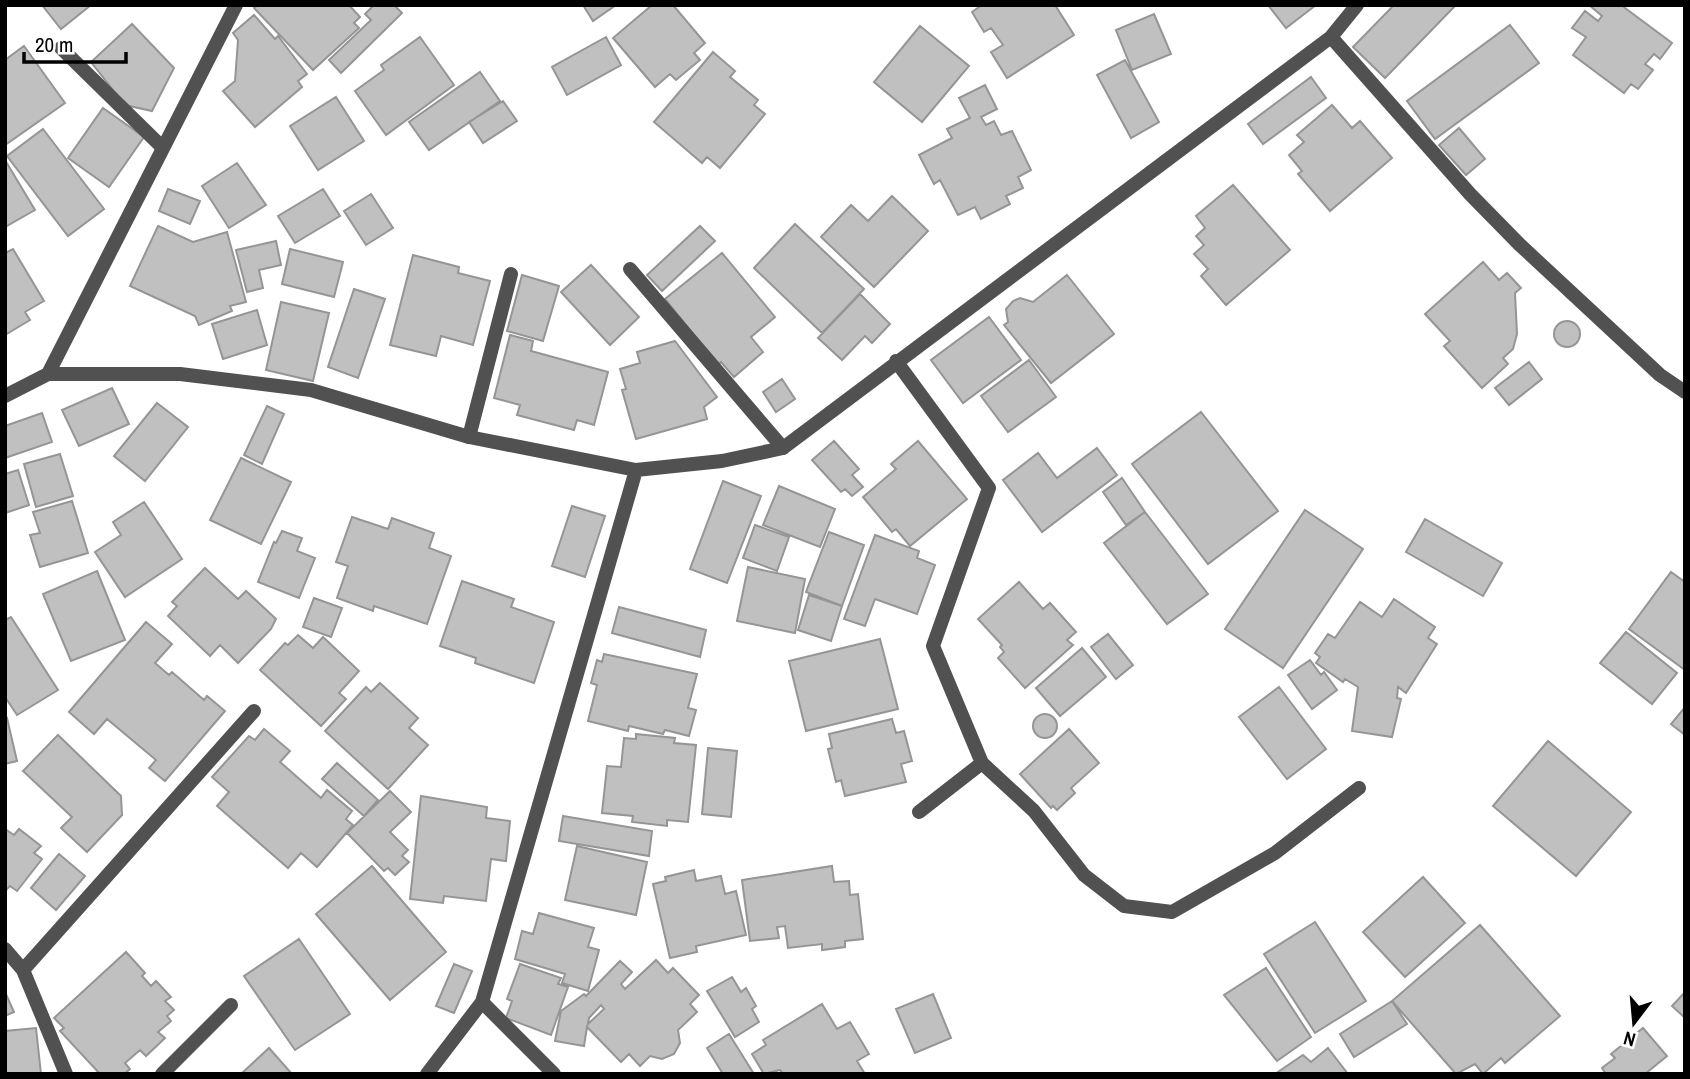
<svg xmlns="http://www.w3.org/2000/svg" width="1690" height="1079" font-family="'Archivo Narrow',sans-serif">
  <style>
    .building { fill: #c0c0c0; stroke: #959595; stroke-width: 2; fill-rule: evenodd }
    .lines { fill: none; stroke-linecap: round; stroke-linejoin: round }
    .lane { stroke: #515151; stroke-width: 14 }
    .street { stroke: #515151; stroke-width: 14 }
  </style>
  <rect width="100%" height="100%" fill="#fff"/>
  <path class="building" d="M42 5H91L61 29Z
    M258 5H349L360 17 354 23 359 28 313 70 254 8Z
    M374 5H394L402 13 341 73 329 60 371 20 365 14Z
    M583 5H616L593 21Z
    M652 5H673L705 43 694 53 700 60 676 80 670 74 655 87 613 38Z
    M982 5H1055L1074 35 1007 78 991 52 1003 45 991 28 984 32 972 12Z
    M1268 5H1316L1286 28Z
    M1394 5H1456L1385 78 1353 47Z
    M1621 5 1672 43 1660 59 1654 54 1645 64 1653 70 1638 89 1631 84 1624 93 1573 55 1586 37 1572 28 1585 11 1598 21 1602 16 1589 5Z
    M1154 14 1171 54 1132 70 1116 30Z
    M254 15 275 39 278 36 307 74 298 81 302 87 255 127 223 91 235 81 238 40 233 33Z
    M132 24 174 68 152 111 125 105 91 62Z
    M1510 25 1539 63 1435 139 1407 101Z
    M920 26 969 66 922 122 874 82Z
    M420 37 454 85 386 135 355 91 384 70 381 65Z
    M606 37 621 65 567 95 552 67Z
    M24 46 65 103 5 145V60Z
    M713 52 735 71 730 77 758 100 754 105 765 114 720 168 707 157 702 163 654 122Z
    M1125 60 1159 122 1131 138 1097 75Z
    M480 72 500 101 429 150 409 122Z
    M1311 77 1326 98 1263 144 1248 124Z
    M985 85 997 109 981 117 986 125 994 121 1001 135 1012 131 1031 170 1018 177 1023 188 1006 196 1010 204 981 219 975 207 958 215 940 180 934 184 919 155 952 138 947 129 970 118 959 98Z
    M336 97 364 141 318 170 290 126Z
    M503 101 517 121 483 143 469 122Z
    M1332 105 1352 128 1360 121 1392 158 1330 211 1298 174 1302 171 1289 155 1304 142 1297 135Z
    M103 108 144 137 109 187 68 158Z
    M1459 128 1485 159 1466 175 1439 145Z
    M43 129 104 209 68 236 7 156Z
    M5 160 35 210 5 227Z
    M237 163 266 205 229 228 202 186Z
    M1233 185 1290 250 1226 305 1201 276 1208 269 1194 254 1204 245 1196 236 1205 228 1196 216Z
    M168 189 200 201 190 224 159 211Z
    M323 189 340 216 295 243 278 216Z
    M371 194 393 228 366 245 344 211Z
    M892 196 928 231 874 287 821 237 851 205 868 221Z
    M795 224 864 289 822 333 754 268Z
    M158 226 193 242 227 232 246 302 230 306 232 311 199 325 195 316 130 286Z
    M700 226 715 241 662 291 647 275Z
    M276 241 281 265 259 270 263 288 247 292 236 250Z
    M13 249 44 301 25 312 30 320 5 335V253Z
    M290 249 343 262 334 297 282 284Z
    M722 253 775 317 751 337 763 352 734 377 721 362 718 365 665 299Z
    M413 255 459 267 458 273 490 281 473 345 441 336 436 356 390 345Z
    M1483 262 1499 280 1507 273 1521 288 1515 293 1517 334 1513 349 1503 358 1508 364 1482 388 1444 346 1450 341 1425 314Z
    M591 265 639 317 610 345 561 292Z
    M522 275 559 286 543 341 507 331Z
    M1067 275 1114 334 1051 383 1004 325 1008 322 1006 309 1013 301 1020 298 1033 302Z
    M354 289 385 299 358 378 328 367Z
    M860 294 890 324 872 343 865 336 842 360 818 338Z
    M281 302 329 313 313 381 266 370Z
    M257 310 267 345 223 359 212 324Z
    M989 317 1021 360 963 403 931 360Z
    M1554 334a13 13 0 1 1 26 0a13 13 0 1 1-26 0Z
    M510 335 533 341 531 351 608 372 594 425 577 420 574 430 517 415 520 405 494 398Z
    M675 341 717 397 704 407 707 419 636 439 622 390 626 389 620 369 640 363 637 352Z
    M1029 360 1056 397 1008 432 981 396Z
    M1529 362 1542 379 1509 405 1495 388Z
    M782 379 795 399 776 412 763 392Z
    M112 388 129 424 79 446 62 410Z
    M157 403 188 427 145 481 114 456Z
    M267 406 284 414 262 464 244 455Z
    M1201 412 1278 511 1208 564 1132 464Z
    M42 413 52 442 5 458V426Z
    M834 441 859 469 852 475 863 487 852 496 845 489 841 492 812 460Z
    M918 441 967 499 910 546 896 529 892 532 863 497 896 469 891 464Z
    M1097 448 1117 475 1042 532 1003 480 1038 453 1057 478Z
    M60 454 73 496 36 507 24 464Z
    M241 458 291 482 261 544 210 520Z
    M18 470 29 505 5 513V474Z
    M1122 478 1145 512 1126 525 1103 492Z
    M723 481 761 496 727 583 690 569Z
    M779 486 835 509 820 547 763 525Z
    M72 501 88 553 40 567 30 535 40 533 33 512Z
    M144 502 182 559 125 597 95 552 121 535 113 522Z
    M572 506 605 516 585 577 552 566Z
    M1305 510 1363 549 1283 668 1225 629Z
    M1145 512 1208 594 1167 624 1104 543Z
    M352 517 388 529 392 518 434 533 429 548 451 556 427 624 374 606 373 611 337 598 348 566 336 562Z
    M1425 519 1502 563 1483 596 1406 552Z
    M755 525 789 537 777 571 743 558Z
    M282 531 302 538 297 551 315 558 299 598 258 582 274 542 276 543Z
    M829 532 864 545 842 606 806 592Z
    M875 535 919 551 917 558 935 565 917 614 875 599 865 626 844 619Z
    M748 567 805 579 795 633 737 621Z
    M205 568 238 599 246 591 276 619 271 629 238 663 220 645 210 656 168 616 177 606 172 602Z
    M97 571 125 640 71 661 43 594Z
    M1671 572 1685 582V670L1629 629Z
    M462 581 514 599 511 607 554 622 534 683 475 663 476 658 440 646Z
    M1019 582 1043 609 1050 603 1076 632 1067 640 1073 645 1025 688 998 658 1004 652 1000 647 1002 645 978 619Z
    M809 595 842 606 831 641 798 630Z
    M314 598 342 608 331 637 303 627Z
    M1394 599 1435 627 1428 638 1437 644 1406 693 1398 687 1397 698 1401 699 1392 737 1352 731 1358 687 1345 679 1343 682 1316 663 1320 657 1315 653 1328 634 1335 638 1360 602 1382 617Z
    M619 607 706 630 700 657 612 633Z
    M11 617 58 690 17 715 5 697V620Z
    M146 622 172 644 155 663 169 675 172 672 204 700 207 696 225 711 165 781 149 768 156 760 107 719 94 734 69 712Z
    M1626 632 1677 673 1652 704 1600 663Z
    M1108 634 1133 665 1116 679 1091 647Z
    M298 635 313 648 323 637 359 671 339 693 346 699 321 726 260 670 285 643 288 645Z
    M880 639 898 709 806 731 789 661Z
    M1082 648 1106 677 1060 716 1036 688Z
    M604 654 697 674 688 708 696 710 689 736 665 730 663 734 629 726 628 731 588 721 597 685 591 683 597 660 602 662Z
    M1310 660 1321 675 1324 672 1337 690 1312 709 1288 675Z
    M380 683 418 718 409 728 428 745 388 789 325 731 366 687 371 692Z
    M1279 687 1326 749 1287 779 1239 717Z
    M1685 707V735L1671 724Z
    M1033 726a12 12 0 1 1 24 0a12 12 0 1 1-24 0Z
    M7 718 17 761 5 764V719Z
    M892 719 896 733 904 731 912 761 901 764 906 782 845 796 841 780 836 782 828 749 832 748 829 734Z
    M264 729 290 751 280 762 321 798 327 790 352 811 346 819 353 825 317 867 301 853 288 868 217 806 229 792 212 777 249 736 255 740Z
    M1069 729 1099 763 1071 788 1075 793 1057 810 1053 806 1051 808 1020 774Z
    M636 734 675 738 674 743 696 745 688 822 667 820V826L632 822 633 816 602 813 607 766 621 767 624 738 636 739Z
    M58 735 121 796 122 815 87 852 61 828 72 817 23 771Z
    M1548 741 1631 812 1576 876 1493 806Z
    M708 748 737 751 731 817 702 814Z
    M337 763 378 800 364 816 322 779Z
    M390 791 411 812 390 832 408 850 402 856 409 862 395 875 388 868 384 871 347 833Z
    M421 796 487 807 486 818 510 821 506 861 491 859 486 901 444 896 443 903 410 899Z
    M563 816 652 831 649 856 559 841Z
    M5 829 14 835 19 829 41 846 34 853 42 859 17 891 10 886 5 891Z
    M577 846 647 862 636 915 565 900Z
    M59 854 85 876 56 910 31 888Z
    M372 866 446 952 390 1000 316 914Z
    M832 866 834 882 849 881 850 895 858 894 863 939 845 941V947L822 950V944L788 948 785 926 777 927 779 938 750 941 742 880Z
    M694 870 696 881 721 876 725 894 736 891 746 935 696 946 697 952 670 958 653 884 666 881 665 877Z
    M1423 877 1465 923 1405 977 1363 932Z
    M539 913 594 928 588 947 599 950 588 991 562 983 565 974 515 959 522 931 533 934Z
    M1315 922 1366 1001 1315 1033 1264 954Z
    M1480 925 1560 1016 1505 1063 1501 1058 1483 1074 1475 1064 1456 1074 1392 1001Z
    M299 939 350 1014 295 1050 244 976Z
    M126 952 145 973 142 976 151 986 156 981 171 997 165 1001 174 1010 167 1016 171 1021 158 1032 165 1038 146 1056 140 1050 125 1063 130 1069 124 1074H100L60 1031 64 1028 54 1018Z
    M656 960 668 973 673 968 699 995 690 1004 697 1012 678 1030 680 1043 674 1054 662 1059 650 1056 640 1066 629 1054 621 1062 587 1027 584 1046 555 1041 561 1011 584 994 586 996 620 961 632 972 621 984 625 989ZM601 1005 604 1009 588 1024 589 1018Z
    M454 964 472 971 454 1013 436 1006Z
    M520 964 561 978 558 984 568 987 551 1035 506 1018 512 1001 507 999Z
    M1266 968 1311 1037 1277 1061 1224 995Z
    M732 977 741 992 746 988 756 1006 752 1009 759 1022 735 1037 707 991Z
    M5 992 14 1012 5 1016Z
    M1685 992V1018L1672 1006Z
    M933 994 951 1038 915 1053 896 1009Z
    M1392 1001 1407 1024 1354 1057 1340 1034Z
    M822 1004 837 1029 850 1022 869 1054 857 1061 865 1074H783L780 1070 764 1074 752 1054 766 1045 763 1040Z
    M36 1028 41 1074H5V1031Z
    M1643 1028 1667 1056 1645 1074H1606L1602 1068 1615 1058 1611 1054Z
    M729 1034 754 1074H723L707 1048Z
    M269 1048 292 1074H241Z
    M1328 1048 1348 1074H1275L1303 1055 1311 1062Z"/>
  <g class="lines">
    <path class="lane" d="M630 269 783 448
      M469 437 511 274"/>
    <path class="street" d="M1331 37 1470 194 1519 244 1660 375 1685 392
      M61 48 163 148
      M896 361 989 488 933 646 982 763 1034 811 1084 875 1124 906 1172 912 1275 853 1359 788
      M48 374 236 5
      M5 396 48 374H180L311 390 469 437 636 470 722 461 783 448 1331 37 1357 5
      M919 812 982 763
      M5 949 23 970 66 1074
      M23 970 254 711
      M482 1002 554 1074
      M162 1074 231 1005
      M427 1074 482 1002 636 470"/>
  </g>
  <rect width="1690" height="1079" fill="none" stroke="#000000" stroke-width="14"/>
  <g transform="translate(1634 1023) rotate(196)" stroke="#ffffff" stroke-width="5" paint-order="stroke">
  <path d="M0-5L12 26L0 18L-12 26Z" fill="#000000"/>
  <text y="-10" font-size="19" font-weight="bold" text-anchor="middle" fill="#000000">N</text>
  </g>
  <path d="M24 52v10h102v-10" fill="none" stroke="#000000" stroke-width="3.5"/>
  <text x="35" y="52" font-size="21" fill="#000000" stroke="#ffffff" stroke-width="5" paint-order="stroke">20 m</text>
</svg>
